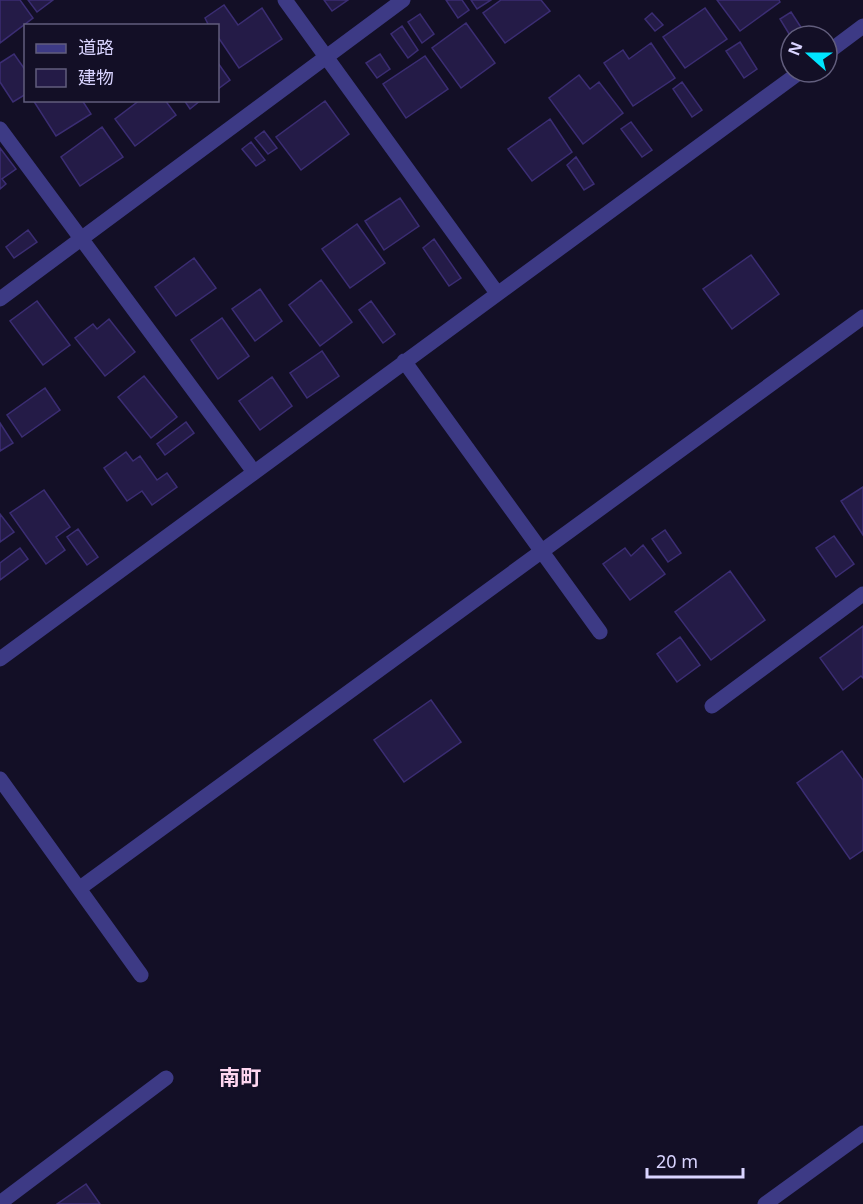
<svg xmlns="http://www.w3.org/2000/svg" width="863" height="1204" font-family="'Noto Sans','Noto Sans JP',sans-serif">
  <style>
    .building { fill: #241b47; stroke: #3b2d73; stroke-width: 1.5 }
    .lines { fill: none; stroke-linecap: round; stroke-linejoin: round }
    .minor { stroke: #3d3a85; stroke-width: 15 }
    .labels { text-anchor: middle; stroke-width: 4.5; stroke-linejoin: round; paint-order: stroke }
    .quarter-label { font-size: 21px; font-weight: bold; fill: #ffd6f0; stroke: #130f26 }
  </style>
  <rect width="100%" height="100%" fill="#130f26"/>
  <path class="building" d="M0 0H20L33 18 0 43Z
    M28 0H53L37 12Z
    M324 0H348L332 11Z
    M446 0H462L469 10 458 18Z
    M471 0H491L477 9Z
    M501 0H541L550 11 505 43 483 13Z
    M717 0H779L780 2 740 31Z
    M224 5 238 25 262 8 282 39 239 68 218 37V26H209L205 18Z
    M705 8 727 39 685 68 663 37Z
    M791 12 804 32 791 37 780 19Z
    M652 13 663 25 655 31 645 19Z
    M420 14 434 34 422 43 408 22Z
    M466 23 495 63 461 88 432 48Z
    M402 26 418 50 408 58 391 34Z
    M740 42 757 69 744 78 726 51Z
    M651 43 675 78 633 106 604 63 623 50 629 59Z
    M14 54 26 71V94L13 102 0 82V63Z
    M380 54 390 69 377 78 366 63Z
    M425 56 448 89 406 118 383 84Z
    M218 63 230 80 218 89Z
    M579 75 590 89 599 82 623 113 583 144 549 98Z
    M682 82 702 110 692 117 673 89Z
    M33 100H82L91 114 56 136Z
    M140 100H165L176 115 135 146 115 119Z
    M184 100H201L190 109Z
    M325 101 349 134 301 170 276 137Z
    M550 119 572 152 532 181 508 149Z
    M631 122 652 150 642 157 621 129Z
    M102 127 123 157 80 186 61 157Z
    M264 131 277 148 268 154 255 138Z
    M251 142 265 160 256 166 242 149Z
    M0 148 16 169 2 179 6 184 0 189Z
    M576 157 594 184 584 190 567 165Z
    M400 198 419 226 384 250 365 221Z
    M357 224 385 263 350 288 322 249Z
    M28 230 37 242 14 258 6 247Z
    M434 239 461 278 449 286 423 248Z
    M751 255 779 294 732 329 703 289Z
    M194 258 216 288 176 316 155 287Z
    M321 280 352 322 320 346 289 305Z
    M260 289 282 321 255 341 232 309Z
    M37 301 70 345 43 365 10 321Z
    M371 301 395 334 383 343 359 310Z
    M222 318 249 356 218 379 191 340Z
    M109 319 135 352 105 376 75 338 93 324 97 329Z
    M322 351 339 376 307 398 290 373Z
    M144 376 177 417 151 438 118 397Z
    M272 377 292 406 260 430 239 401Z
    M45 388 60 410 22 437 7 415Z
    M186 422 194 433 165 455 157 444Z
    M0 423 13 443 0 451Z
    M126 452 133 461 140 456 157 480 167 473 177 487 152 505 142 491 127 501 104 468Z
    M863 487V535L841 501Z
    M44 490 70 527 56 537 65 550 46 564 10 513Z
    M0 514 14 532 0 542Z
    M78 529 98 557 87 565 67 537Z
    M665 530 681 553 668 562 652 539Z
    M834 536 854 564 836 577 816 548Z
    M643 545 665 574 630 600 603 564 625 548 631 556Z
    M20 548 28 559 0 580V563Z
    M730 571 765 620 711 660 675 612Z
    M863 626V678L861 676 843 690 820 658Z
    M680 637 700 665 677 682 657 654Z
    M431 700 461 742 404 782 374 740Z
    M842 751 863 780V850L850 859 797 783Z
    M86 1184 100 1204H57Z"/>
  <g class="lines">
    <path class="minor" d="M285 0 497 293
      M827 53 863 26
      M0 129 254 472
      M0 299 403 0
      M404 361 600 632
      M0 659 800 72
      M712 706 863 594
      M0 779 141 975
      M80 888 863 317
      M0 1203 166 1078
      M765 1204 863 1133"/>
  </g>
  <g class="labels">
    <g class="quarter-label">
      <text x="240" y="1085">南町</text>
    </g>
  </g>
  <rect x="24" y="24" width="195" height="78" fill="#130f26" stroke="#625e7d" stroke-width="1.5"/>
  <rect x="36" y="44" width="30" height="9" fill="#3d3a85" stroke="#625e7d" stroke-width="1.5"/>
  <text x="78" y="54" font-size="18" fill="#d9d4ff">道路</text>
  <rect x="36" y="69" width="30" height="18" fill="#241b47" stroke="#625e7d" stroke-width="1.5"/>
  <text x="78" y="84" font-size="18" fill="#d9d4ff">建物</text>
  <g transform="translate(809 54) rotate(291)"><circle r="28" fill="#130f26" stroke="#625e7d" stroke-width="1.5"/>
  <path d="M0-4.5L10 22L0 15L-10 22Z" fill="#00e5ff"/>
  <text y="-9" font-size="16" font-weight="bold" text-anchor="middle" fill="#d9d4ff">N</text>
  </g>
  <path d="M647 1168v9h96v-9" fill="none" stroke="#d9d4ff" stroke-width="3"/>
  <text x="656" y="1168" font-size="18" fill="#d9d4ff" stroke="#130f26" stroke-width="4.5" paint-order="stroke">20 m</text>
</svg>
